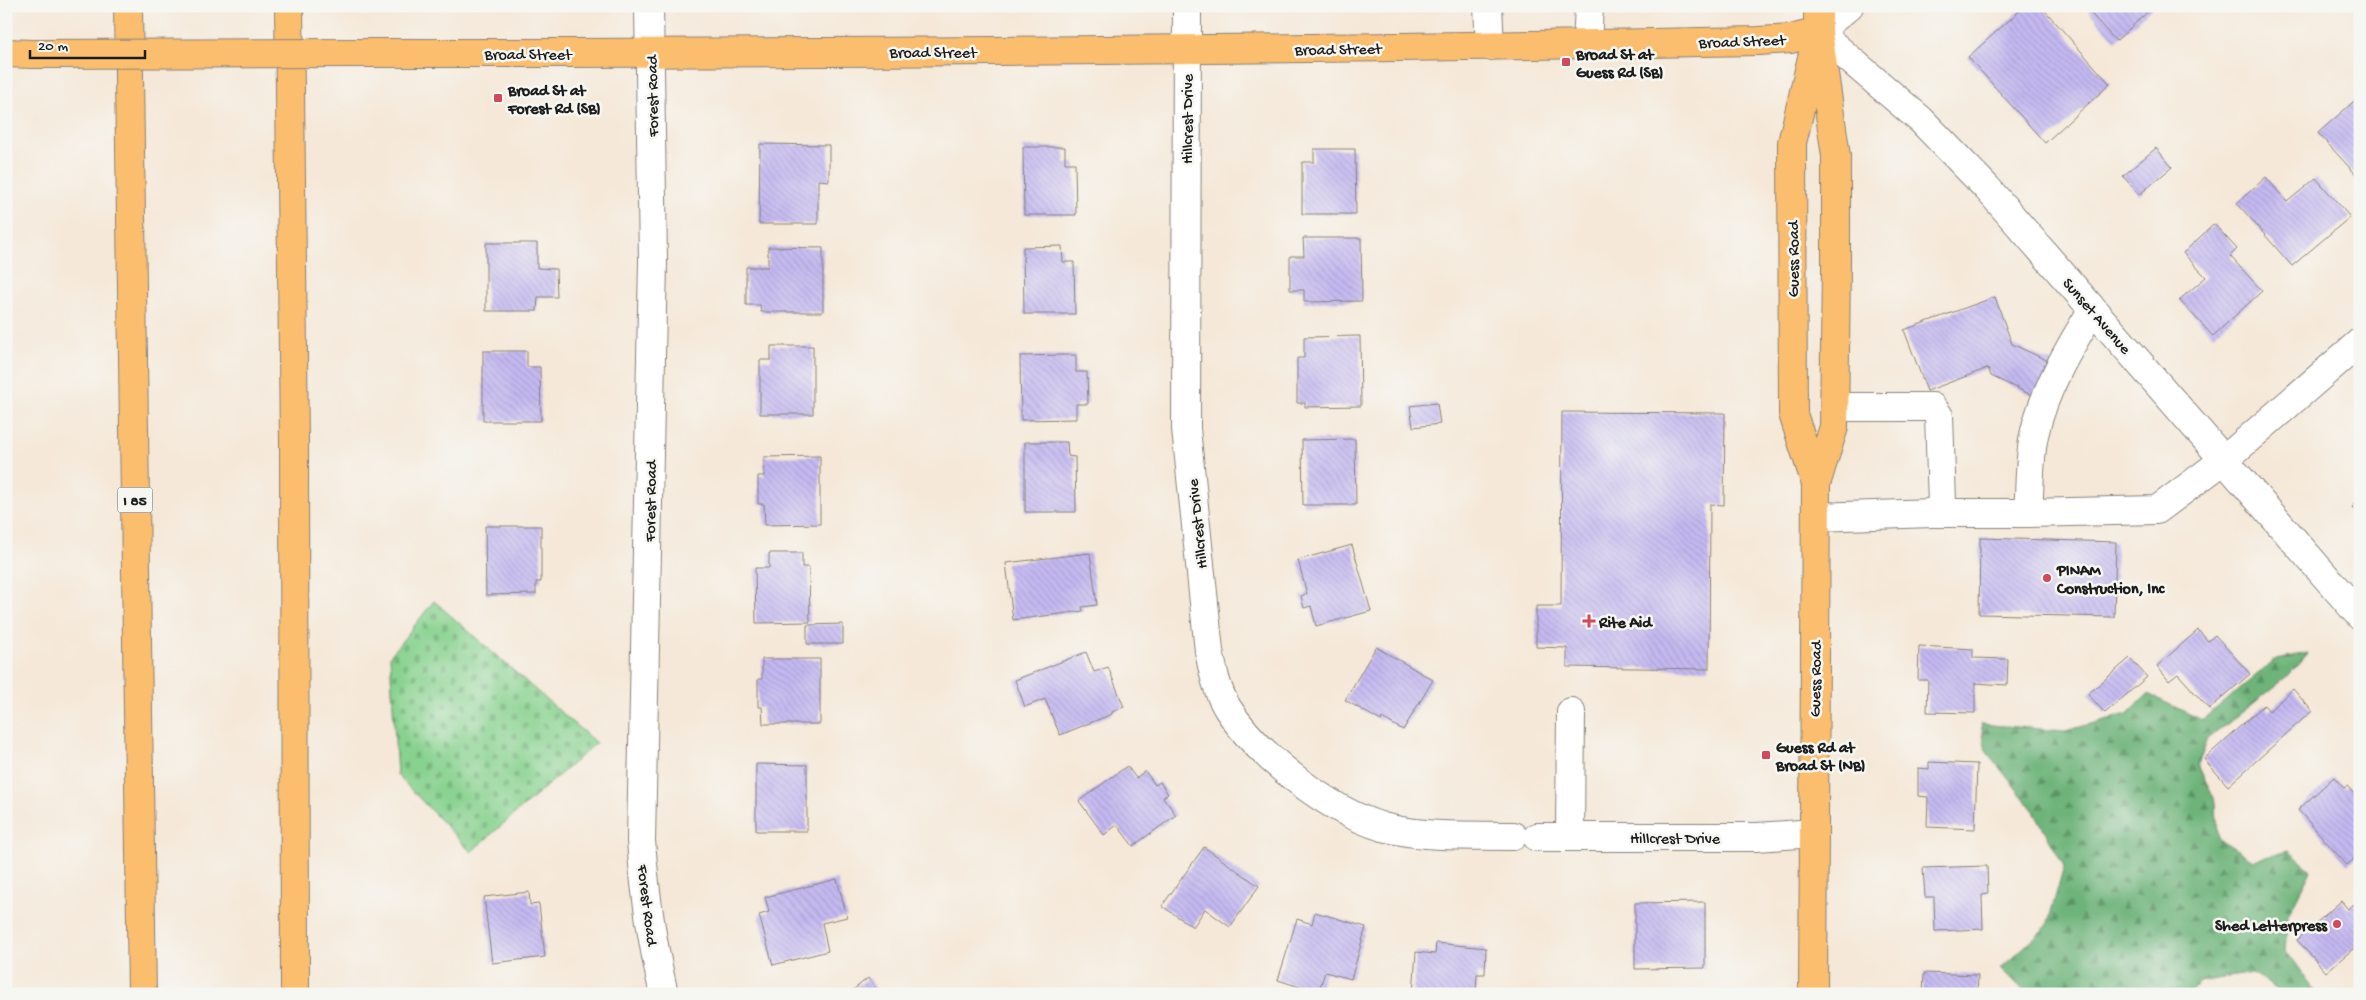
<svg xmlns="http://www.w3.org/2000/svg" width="2366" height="1000" font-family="'Gochi Hand',sans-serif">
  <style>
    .forest { fill: url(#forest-firs); stroke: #45684b }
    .cemetery { fill: url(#cemetery-stones); stroke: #527756 }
    .building { fill: url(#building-back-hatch) }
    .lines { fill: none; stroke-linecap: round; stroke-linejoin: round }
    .minor-casing { stroke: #88827a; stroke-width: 30 }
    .major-casing { stroke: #88827a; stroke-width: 30 }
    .highway-casing { stroke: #88827a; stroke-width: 30 }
    .minor { stroke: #fff; stroke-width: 28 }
    .major { stroke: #fbbe6e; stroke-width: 28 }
    .highway { stroke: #fbbe6e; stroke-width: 28 }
    .major-bridge-casing { stroke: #88827a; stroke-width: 30; stroke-linecap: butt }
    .major-bridge { stroke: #fbbe6e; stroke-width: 28 }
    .poi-dot { fill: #d1495b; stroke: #f6f6f2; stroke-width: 2 }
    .labels { text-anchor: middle; stroke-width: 5; stroke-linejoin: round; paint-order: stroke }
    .shield { fill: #f6f6f2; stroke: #5d5d5c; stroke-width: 1 }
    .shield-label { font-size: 15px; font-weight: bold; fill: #1c1c1c }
    .street-label { font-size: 16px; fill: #1c1c1c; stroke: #f6f6f2 }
    .poi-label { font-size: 16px; font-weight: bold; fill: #1c1c1c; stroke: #f6f6f2; text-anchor: start }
  </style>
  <defs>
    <pattern id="forest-firs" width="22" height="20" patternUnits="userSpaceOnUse" patternTransform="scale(1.25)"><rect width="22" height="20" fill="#6eb47a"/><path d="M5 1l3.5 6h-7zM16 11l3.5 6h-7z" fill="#5a9263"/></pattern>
    <pattern id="cemetery-stones" width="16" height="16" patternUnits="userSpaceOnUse" patternTransform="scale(1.25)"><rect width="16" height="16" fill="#88d28f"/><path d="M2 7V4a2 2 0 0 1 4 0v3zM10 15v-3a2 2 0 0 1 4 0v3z" fill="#75b47b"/></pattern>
    <pattern id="building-back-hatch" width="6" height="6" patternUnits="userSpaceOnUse" patternTransform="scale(1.25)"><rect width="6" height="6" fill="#c4b9f1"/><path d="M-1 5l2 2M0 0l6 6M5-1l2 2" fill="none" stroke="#a89ece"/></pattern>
  </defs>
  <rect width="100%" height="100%" fill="#f6f6f2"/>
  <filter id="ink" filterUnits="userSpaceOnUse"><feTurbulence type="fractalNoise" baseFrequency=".02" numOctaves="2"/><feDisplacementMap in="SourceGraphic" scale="10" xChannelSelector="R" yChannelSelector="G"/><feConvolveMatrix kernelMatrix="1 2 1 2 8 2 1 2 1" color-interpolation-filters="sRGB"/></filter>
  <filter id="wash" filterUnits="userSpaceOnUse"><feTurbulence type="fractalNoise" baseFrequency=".0096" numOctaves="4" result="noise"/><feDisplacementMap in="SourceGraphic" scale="20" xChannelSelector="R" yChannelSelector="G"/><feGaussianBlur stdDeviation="1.12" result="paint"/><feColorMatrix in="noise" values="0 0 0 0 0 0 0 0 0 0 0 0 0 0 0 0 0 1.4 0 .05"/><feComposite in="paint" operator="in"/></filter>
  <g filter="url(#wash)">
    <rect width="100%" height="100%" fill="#f5e8d8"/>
    <path class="forest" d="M2308 653 2287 677 2208 739 2198 765 2216 803 2218 838 2253 860 2289 851 2311 870 2288 915 2285 950 2317 994H2283L2253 973 2199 982 2189 994H2027L2001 968 2047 926 2064 866 2034 811 1986 751 1981 724 2065 731 2127 714 2148 694 2202 720 2276 659Z"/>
    <path class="cemetery" d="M434 601 596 743 471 852 397 775 390 656Z"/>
    <g id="blocks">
      <path class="building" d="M2025 6H2041L2110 84 2045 143 1968 57Z
        M2084 6H2154L2116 41Z
        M2360 96V179L2318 133Z
        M760 144 829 145V181L818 180V224H759Z
        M1023 147H1065V163H1075L1076 215H1024Z
        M2156 148 2172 167 2139 195 2123 176Z
        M1314 149H1355L1356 214H1302V162H1314Z
        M2266 177 2287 202 2316 178 2350 217 2292 266 2237 203Z
        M2214 224 2237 249 2230 256 2262 291 2213 336 2179 300 2206 277 2183 253Z
        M1303 238H1361L1362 301 1304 302V290H1290V256H1304Z
        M486 243H537V268L556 269 557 297H538L537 311H486Z
        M1062 246 1063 262H1074L1075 314H1024L1023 247Z
        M768 247 823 248V312H761L760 305H746V267H768Z
        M1995 297 2012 344 2057 365 2042 400 1991 376 1988 368 1927 391 1904 330Z
        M1360 336 1361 406 1305 407V403H1297V358H1304V337Z
        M771 346H813V414H760V360H771Z
        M483 351H527V367H540L541 421H483Z
        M1062 355H1076V372H1087L1088 404H1076V419L1021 420 1020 356Z
        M1437 403 1440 424 1413 427 1410 406Z
        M1562 412 1725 413 1724 505 1710 504 1709 669 1567 667V648L1536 647V606H1561Z
        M1355 439 1356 505H1303L1302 440Z
        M1025 442H1067L1068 456 1075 457 1076 512H1025Z
        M820 456V524L765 525 764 504H758V476H764V457Z
        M2360 500V516L2352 507Z
        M485 526H541V582H536V594L486 595Z
        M1980 538 2116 542 2114 617 1979 614Z
        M1352 545 1371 611 1316 626 1311 606 1304 608 1301 596 1307 594 1298 560Z
        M769 553H802V567H809L810 622 756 623 755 568H769Z
        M1090 553 1097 605 1082 607 1083 611 1013 620 1006 563Z
        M843 624V644H807V625Z
        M2198 630 2208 641 2215 635 2250 674 2209 709 2178 674 2169 681 2157 666Z
        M1919 646 1973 649V658L2008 659 2007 685 1975 683V713L1927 712 1928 680H1918Z
        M1376 647 1433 680 1403 730 1382 718 1381 721 1345 700Z
        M1086 652 1094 672 1108 667 1124 707 1112 712V714L1060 735 1045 699 1025 707 1015 680Z
        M2130 658 2147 677 2105 713 2088 694Z
        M762 659H820V724H763L762 707H758V679H762Z
        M2293 689 2312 711 2228 786 2204 759 2264 705 2269 711Z
        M1929 762 1977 764 1975 829 1927 827 1928 797 1918 796V768L1929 769Z
        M756 764 807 765V831H756Z
        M1127 766 1136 778 1145 771 1155 785 1160 782 1168 794 1163 797 1176 815 1133 846 1117 825 1104 835 1079 801Z
        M2334 777 2344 788 2348 786 2360 799 2357 804 2360 807V854L2347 865 2298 810Z
        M1204 847 1259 886 1230 927 1205 909 1193 927 1162 906Z
        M1987 866 1988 894 1982 895 1983 929 1935 931 1934 897H1925L1923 868Z
        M837 879 847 917 822 923 828 951 773 965 759 915 769 912 765 897Z
        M529 892 530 905 539 904 545 957 492 963 484 897Z
        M2360 899V943L2326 972 2297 940 2341 901 2348 909Z
        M1705 902V968L1635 969V903Z
        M1315 912 1366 927 1351 979 1325 972 1318 993 1278 980 1297 919 1312 924Z
        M1436 943 1486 948 1485 974H1477L1476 994H1413L1416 952 1435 954Z
        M1924 973 1978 975 1977 994H1923Z
        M868 978 880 994H848Z"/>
    </g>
  </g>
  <g filter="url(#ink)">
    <use href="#blocks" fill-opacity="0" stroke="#88827a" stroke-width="1"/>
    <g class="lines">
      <g class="minor-casing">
        <path id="minor" d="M649 6 653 261 641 841C645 893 652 943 664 994
          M1187 6 1186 429 1209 651C1213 671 1217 692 1228 709 1258 756 1329 811 1383 827 1424 838 1470 835 1513 836
          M1488 6 1490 46
          M1849 6 1818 32 1921 120 1987 188 2360 616
          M1587 44 1589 6
          M2093 309C2069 348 2044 390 2034 435 2029 460 2030 488 2028 513L2157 510 2224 460 2360 342
          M1933 513H2028
          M1816 517 1933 513 1942 503 1939 416 1932 407H1835
          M1570 836 1571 712
          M1537 837H1757L1813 833"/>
      </g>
      <g class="major-casing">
        <path id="major" d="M6 53 32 54
          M374 53C836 53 1297 50 1759 41L1791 39 1818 32
          M1816 484 1834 427 1836 270V156L1818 32V6
          M1813 994 1816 484 1793 414 1792 143 1818 32"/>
      </g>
      <g class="highway-casing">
        <path id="highway" d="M128 6 142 994
          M289 6 294 441 295 994"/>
      </g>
      <use href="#minor" class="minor"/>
      <use href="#major" class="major"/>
      <use href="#highway" class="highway"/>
      <g class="major-bridge-casing">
        <path id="major-bridge" d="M32 54 374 53"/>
      </g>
      <use href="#major-bridge" class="major-bridge"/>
    </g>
  </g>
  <g class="poi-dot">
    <rect x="1561" y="57" width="10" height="10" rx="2.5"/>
    <rect x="493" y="93" width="10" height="10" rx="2.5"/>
    <circle cx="2047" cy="578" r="5"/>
    <path d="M1586.5 613.5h5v5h5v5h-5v5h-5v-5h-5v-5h5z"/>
    <rect x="1761" y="750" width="10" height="10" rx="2.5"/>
    <circle cx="2337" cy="924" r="5"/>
  </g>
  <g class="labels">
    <rect class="shield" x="117.5" y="487.5" width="35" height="25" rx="4"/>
    <g class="shield-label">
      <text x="135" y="505">I 85</text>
    </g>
    <g class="street-label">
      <text transform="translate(1742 40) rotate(-2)" y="6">Broad Street</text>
      <text transform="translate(1338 48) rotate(-1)" y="6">Broad Street</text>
      <text x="933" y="57">Broad Street</text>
      <text x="528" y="59">Broad Street</text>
      <text transform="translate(651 96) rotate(-91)" y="6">Forest Road</text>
      <text transform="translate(1186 119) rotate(-90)" y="6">Hillcrest Drive</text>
      <text transform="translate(1792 259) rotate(-90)" y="6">Guess Road</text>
      <text transform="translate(2098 315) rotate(49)" y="6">Sunset Avenue</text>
      <text transform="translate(649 501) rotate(-89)" y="6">Forest Road</text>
      <text transform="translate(1196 524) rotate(-96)" y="6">Hillcrest Drive</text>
      <text transform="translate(1814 679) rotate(-89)" y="6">Guess Road</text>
      <text x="1675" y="843">Hillcrest Drive</text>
      <text transform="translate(649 905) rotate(83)" y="6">Forest Road</text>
    </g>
    <g class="poi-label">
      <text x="1576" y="59">Broad St at<tspan x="1576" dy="18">Guess Rd (SB)</tspan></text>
      <text x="508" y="95">Broad St at<tspan x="508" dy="18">Forest Rd (SB)</tspan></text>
      <text x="2057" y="575">PINAM<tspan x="2057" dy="18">Construction, Inc</tspan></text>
      <text x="1599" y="627">Rite Aid</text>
      <text x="1776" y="752">Guess Rd at<tspan x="1776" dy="18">Broad St (NB)</tspan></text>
      <text x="2327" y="930" text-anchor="end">Shed Letterpress</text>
    </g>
  </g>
  <rect width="2366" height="1000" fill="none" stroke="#f6f6f2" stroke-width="25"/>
  <path d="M30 50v8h115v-8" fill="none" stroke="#1c1c1c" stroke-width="2.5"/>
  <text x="38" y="50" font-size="15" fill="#1c1c1c" stroke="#f6f6f2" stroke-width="4" paint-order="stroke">20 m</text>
</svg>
